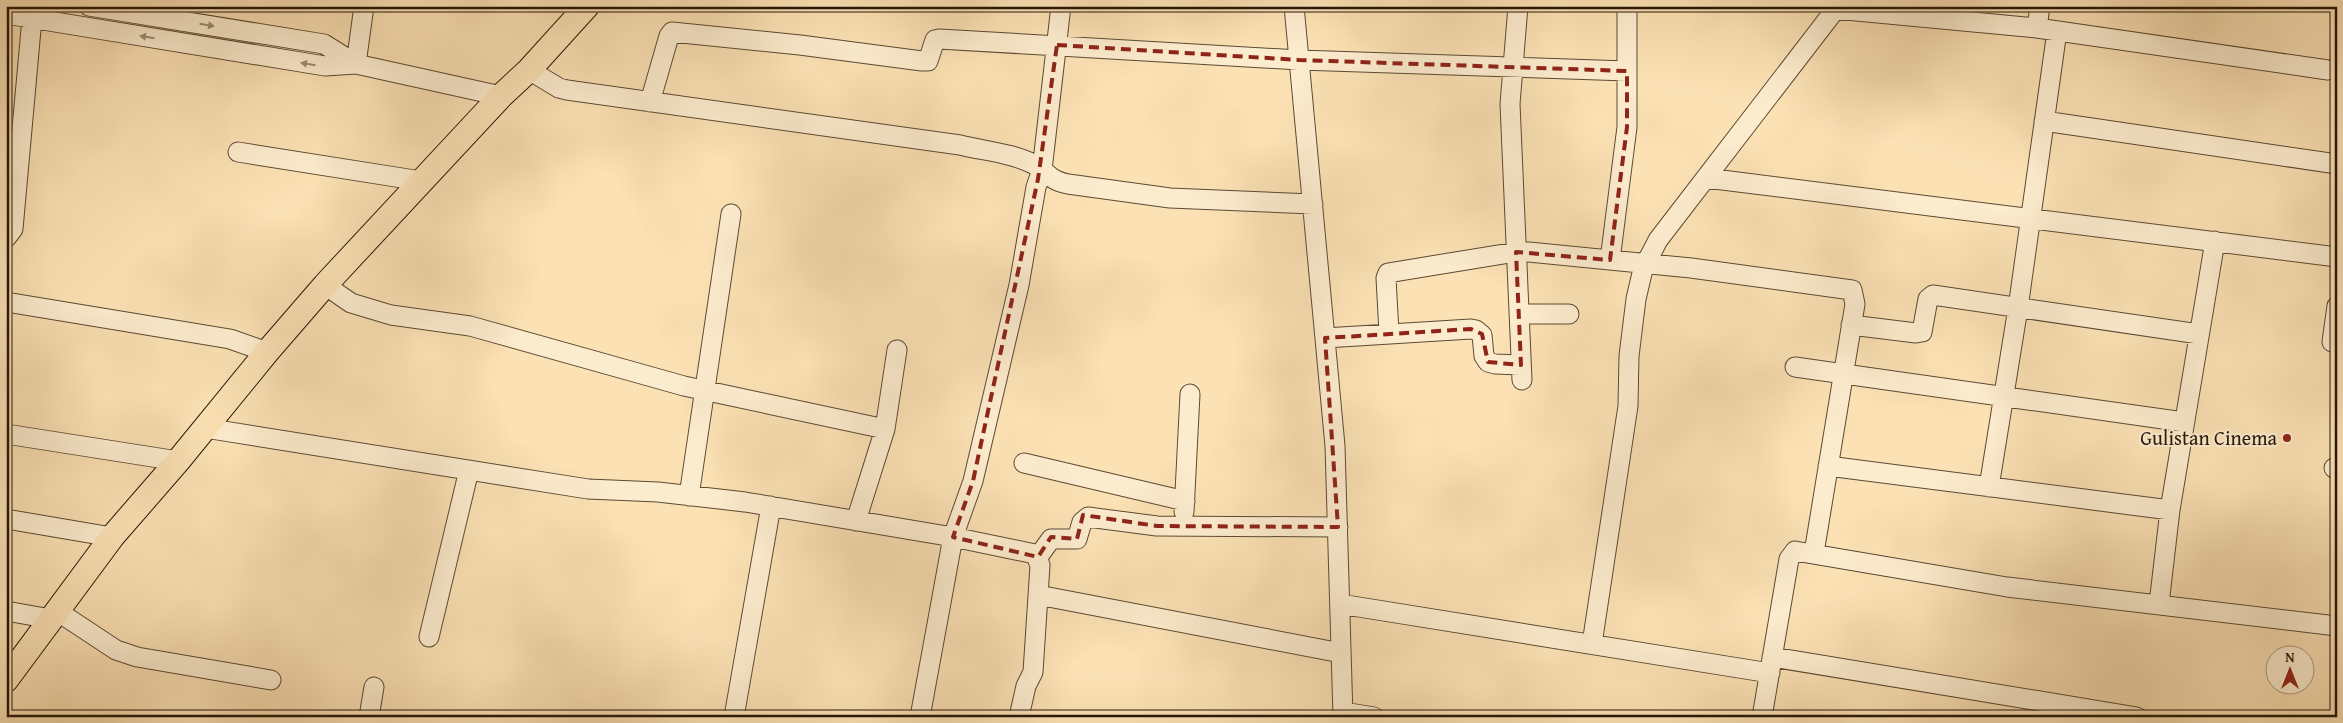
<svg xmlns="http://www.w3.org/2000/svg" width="2343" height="723" font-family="'Gentium Book Plus',serif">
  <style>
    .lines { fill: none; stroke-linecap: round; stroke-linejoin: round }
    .minor-casing { stroke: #5b4a33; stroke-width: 21 }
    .major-casing { stroke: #261708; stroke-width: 26 }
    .minor { stroke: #fcecce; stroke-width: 19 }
    .major { stroke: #fbe1b4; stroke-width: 24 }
    .oneway { fill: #9c8c75 }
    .marked { fill: none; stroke: #8f2418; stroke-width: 4; stroke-dasharray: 10 6; stroke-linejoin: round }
    .poi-dot { fill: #8f2418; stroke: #fcecce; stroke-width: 2 }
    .labels { text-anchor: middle; stroke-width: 4; stroke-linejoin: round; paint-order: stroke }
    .poi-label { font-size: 20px; fill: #261708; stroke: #fcecce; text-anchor: end }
  </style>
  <rect width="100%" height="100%" fill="#fbe1b4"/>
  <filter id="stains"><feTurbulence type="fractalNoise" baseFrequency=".004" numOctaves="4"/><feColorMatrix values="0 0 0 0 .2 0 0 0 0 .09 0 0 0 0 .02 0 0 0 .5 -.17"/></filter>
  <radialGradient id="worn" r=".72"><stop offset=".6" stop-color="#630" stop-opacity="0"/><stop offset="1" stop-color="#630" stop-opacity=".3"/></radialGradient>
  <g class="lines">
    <g class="minor-casing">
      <path id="minor" d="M89 6 324 44 356 64
        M1294 6 1335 446 1343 717
        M1518 6 1510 104 1522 380
        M1834 6 1835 9 2037 28 2328 70
        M6 14 325 66 356 64 501 96
        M2037 28 2040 6
        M356 64 364 6
        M529 70 559 88 567 90 960 145C984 151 1013 153 1035 165 1050 173 1048 180 1068 184L1170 198 1313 204
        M650 102 669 36 672 32 800 45 922 61H928L935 40 939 39 1299 60 1627 71
        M2044 121 2337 164
        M238 152 421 181
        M1706 178 2337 257
        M6 238 13 229 33 7
        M1610 260 1627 127V6
        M325 285 351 303 391 315 470 326 684 386 885 429
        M6 302 230 339 267 352
        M1519 314H1569
        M1851 325 1916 333 1922 332 1928 299 1933 295 2199 334
        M1389 333 1386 278 1388 273 1516 252H1529L1691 268 1852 290 1855 304 1814 553
        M1325 338 1471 329 1476 330 1482 335 1484 356 1488 362 1495 364 1521 365
        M2332 342 2337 306
        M1795 367 2184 422
        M205 428 588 489 658 492 745 502 953 537 1035 554 1040 565 1033 672 1026 686 1019 717
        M6 434 178 461
        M1024 463 1185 501
        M1828 466 2170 510
        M2334 468H2337
        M1989 487 2018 308 2057 31
        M689 496 731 214
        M1184 512 1190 394
        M6 519 112 537
        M856 521 885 429 897 350
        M1038 557 1051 539H1077L1082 522 1088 517 1157 526 1338 527
        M1038 595 1341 653
        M1340 604 1770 673
        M2159 604 2170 510 2215 241
        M6 611 51 619
        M57 611 116 650 137 657 271 680
        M429 637 469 470
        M1592 644 1628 406 1629 356 1636 299 1643 269 1658 240 1838 6
        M1772 657 2137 717
        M1343 712 1374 717
        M369 717 374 687
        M734 717 771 506
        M920 717 953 537 973 481 1019 285 1036 187 1042 170 1061 6
        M1762 717 1789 559 1795 551 2007 587 2337 626"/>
    </g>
    <g class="major-casing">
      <path id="major" d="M6 680 112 537 178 461 267 352 325 285 501 96 529 70 587 6"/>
    </g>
    <use href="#minor" class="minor"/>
    <use href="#major" class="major"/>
  </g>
  <defs><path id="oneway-solid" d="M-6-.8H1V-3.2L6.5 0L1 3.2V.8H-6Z" transform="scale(1.25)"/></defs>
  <g class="oneway">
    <use href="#oneway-solid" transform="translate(207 25) rotate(9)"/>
    <use href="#oneway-solid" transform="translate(147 37) rotate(-171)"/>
    <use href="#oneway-solid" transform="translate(308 64) rotate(-171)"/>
  </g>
  <path class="marked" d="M1057 45 1299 60 1627 71V127L1610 260 1516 252 1521 365 1488 362 1482 334 1471 329 1325 338 1338 527 1157 526 1083 515 1077 539 1051 537 1038 557 953 537 973 481 1038 179Z"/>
  <circle class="poi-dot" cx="2287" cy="438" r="5"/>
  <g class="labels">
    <g class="poi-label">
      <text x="2277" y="445">Gulistan Cinema</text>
    </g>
  </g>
  <rect width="2343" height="723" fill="none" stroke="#fbe1b4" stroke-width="25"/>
  <rect x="8" y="8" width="2328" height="708" fill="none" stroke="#261708" stroke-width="2.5"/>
  <rect x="12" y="12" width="2318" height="698" fill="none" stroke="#261708"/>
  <g transform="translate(2290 670)"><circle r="24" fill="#fcecce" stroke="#a6977f"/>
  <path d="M0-4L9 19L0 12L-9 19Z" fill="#8f2418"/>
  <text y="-8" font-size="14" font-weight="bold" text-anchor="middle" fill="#261708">N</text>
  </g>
  <rect width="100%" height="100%" filter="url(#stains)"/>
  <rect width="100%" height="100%" fill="url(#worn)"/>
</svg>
